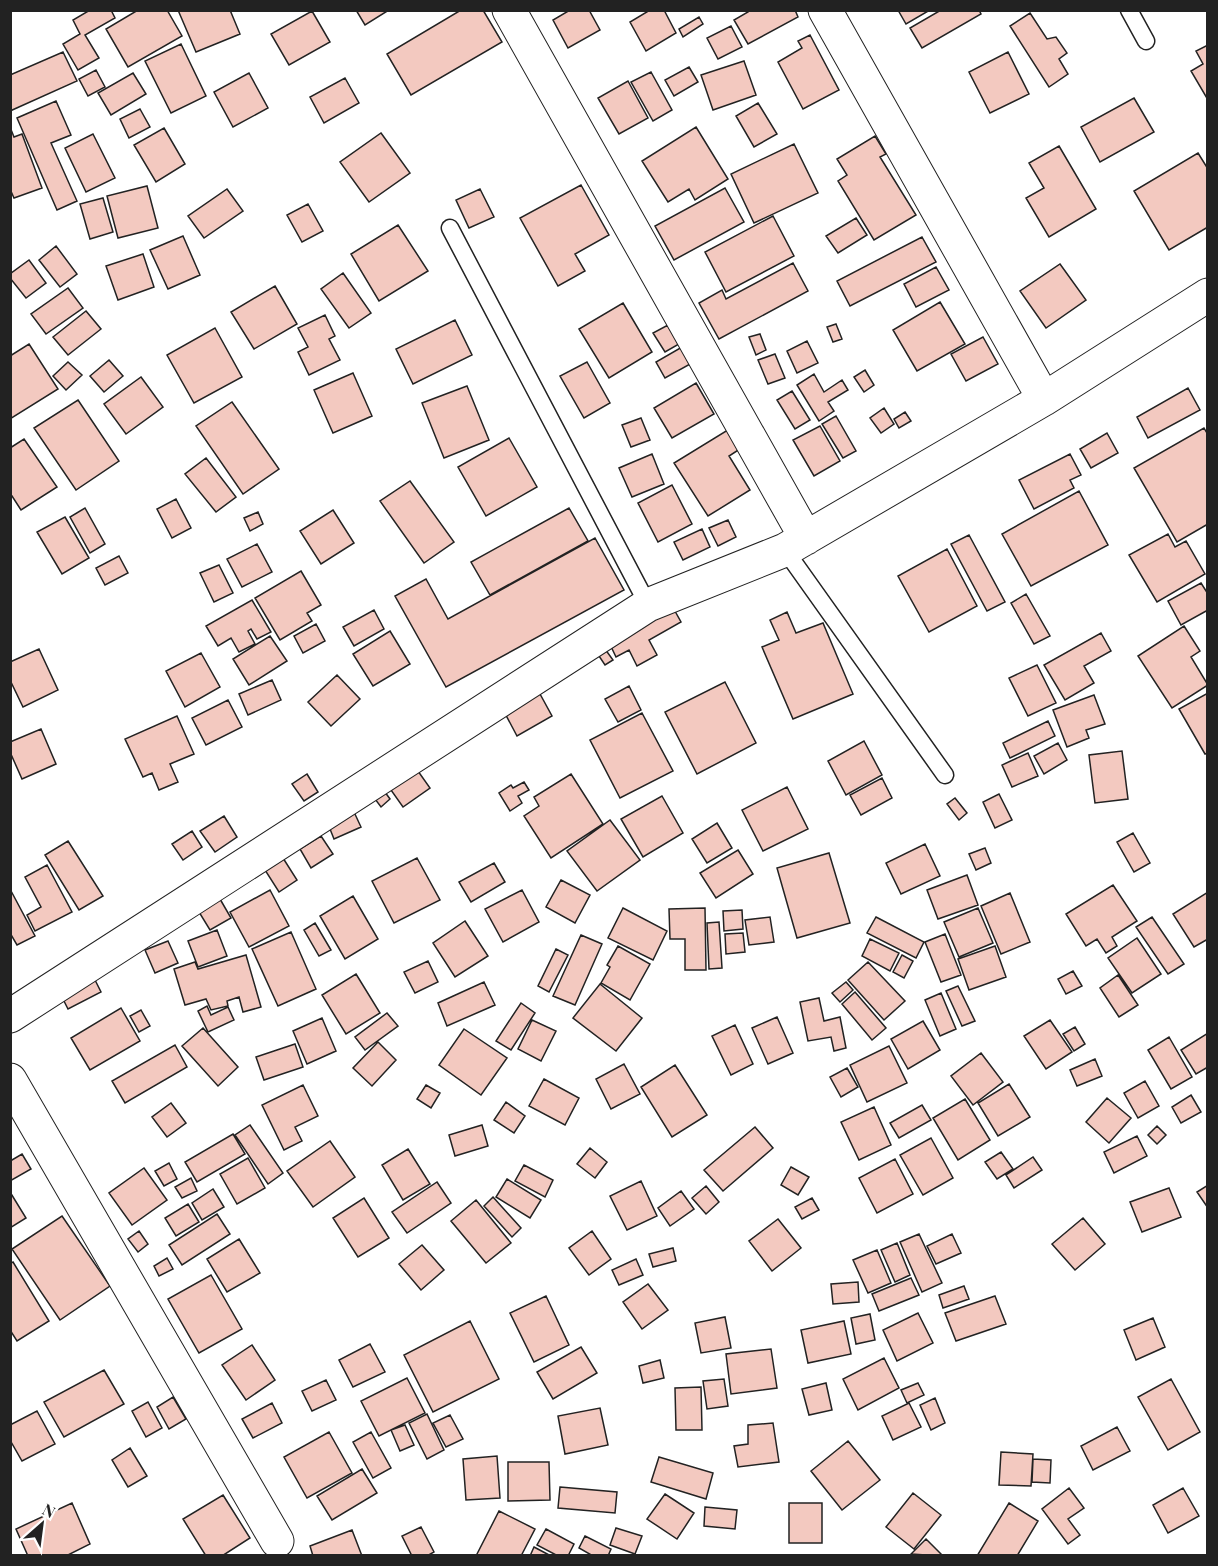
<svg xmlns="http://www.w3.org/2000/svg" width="1218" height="1566" font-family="'Playfair Display',serif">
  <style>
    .building { fill: #f3c9c0; stroke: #222; stroke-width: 1.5 }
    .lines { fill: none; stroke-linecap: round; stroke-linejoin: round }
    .lane-casing { stroke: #222; stroke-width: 19 }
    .street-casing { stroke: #222; stroke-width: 35 }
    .lane { stroke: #fff; stroke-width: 16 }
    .street { stroke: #fff; stroke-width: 33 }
    .wall { stroke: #222; stroke-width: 3 }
  </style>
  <rect width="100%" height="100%" fill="#fff"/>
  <path class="building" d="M90 10H111L115 18 85 35 99 58 78 70 63 44 80 34 73 20Z
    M138 10H167L182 36 128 67 106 29Z
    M178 10H230L240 34 196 52Z
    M356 10H389L365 25Z
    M461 10H483L502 42 411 95 387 54Z
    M570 10H589L600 30 568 48 553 20Z
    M650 10H664L676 33 646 51 630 22Z
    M747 10H795L798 17 748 44 734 20 748 12Z
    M898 10H930L906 24Z
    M941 10H979L981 14 922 48 910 28Z
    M312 11 330 42 289 65 271 34Z
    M1030 13 1047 39 1056 37 1067 53 1059 59 1068 74 1049 87 1010 26Z
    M699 17 703 24 683 37 679 29Z
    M731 26 742 47 718 59 707 38Z
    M810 35 839 90 803 109 778 62 802 48 798 41Z
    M181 44 206 96 171 113 145 61Z
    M1208 45V100L1191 71 1203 64 1196 51Z
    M63 52 77 81 10 111V75Z
    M1008 52 1029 94 990 113 969 72Z
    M744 61 756 95 713 110 701 75Z
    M689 67 698 82 674 96 665 80Z
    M96 70 105 87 88 96 79 79Z
    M651 72 672 110 653 121 631 82Z
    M133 73 146 94 111 115 98 93Z
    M249 73 268 108 233 127 214 92Z
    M345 78 359 103 324 123 310 97Z
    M628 81 648 118 619 134 598 98Z
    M1134 98 1154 132 1100 162 1081 127Z
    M56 101 71 135 51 143 77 201 57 210 17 118Z
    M758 103 777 134 754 147 736 116Z
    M140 109 150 127 129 138 120 119Z
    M10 127 14 137 22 134 42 188 14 198 10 189Z
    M696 127 728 179 695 200 689 189 668 202 642 161Z
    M164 128 185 164 156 182 134 145Z
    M381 133 410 173 369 202 340 162Z
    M93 134 115 178 86 192 65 148Z
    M875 136 886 154 880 157 916 215 874 240 838 181 847 175 837 159Z
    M794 144 818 193 754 223 731 174Z
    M1059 146 1096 209 1049 237 1026 198 1044 188 1029 163Z
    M1198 153 1208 169V227L1169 250 1134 191Z
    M581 185 609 235 575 254 585 271 558 286 520 218Z
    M147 186 158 228 118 238 107 196Z
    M725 188 744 222 674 260 655 226Z
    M227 189 243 211 204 238 188 216Z
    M480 189 494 217 469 228 456 200Z
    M103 198 113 232 90 239 80 204Z
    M308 204 323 231 302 242 287 215Z
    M773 216 794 256 726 292 705 252Z
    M856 218 867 235 838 253 826 236Z
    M398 225 428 271 379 301 351 254Z
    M183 236 200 275 168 289 150 250Z
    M922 237 936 262 850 306 837 281Z
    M56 246 77 274 60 287 39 260Z
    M143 254 154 287 118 300 106 266Z
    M29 260 46 283 26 298 10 278V274Z
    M793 263 808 291 719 339 699 303 722 290 726 299Z
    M1060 264 1086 300 1046 328 1020 291Z
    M936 267 949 290 916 307 904 284Z
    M343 273 371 313 349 328 321 289Z
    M275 286 297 324 254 349 231 312Z
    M68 288 83 308 46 334 31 314Z
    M940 302 965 344 917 371 893 330Z
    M623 303 652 352 609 378 579 329Z
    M86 311 101 329 68 355 53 337Z
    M325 315 335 336 329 339 340 360 309 375 298 352 308 347 298 328Z
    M455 320 472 355 413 384 396 349Z
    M836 324 842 339 833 342 827 327Z
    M668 325 679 344 665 352 653 333Z
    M215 328 242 377 194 403 167 355Z
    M760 334 766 350 756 355 749 337Z
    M983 337 998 364 966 381 951 354Z
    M807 341 818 363 797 373 787 351Z
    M29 344 58 389 10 419V356Z
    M682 347 692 363 665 378 656 362Z
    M775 354 785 378 768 384 758 360Z
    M109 360 123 376 104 392 90 376Z
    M68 362 82 375 66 390 53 376Z
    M587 362 610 403 584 418 560 376Z
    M865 370 874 385 864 392 854 377Z
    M353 373 372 416 333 433 314 390Z
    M814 374 824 392 842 380 848 390 828 402 834 411 819 421 797 385Z
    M141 377 163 407 126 434 104 404Z
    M696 383 714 414 672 438 654 408Z
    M467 386 489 440 444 458 422 403Z
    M1188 388 1200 410 1148 438 1137 417Z
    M792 391 810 420 795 429 777 400Z
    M78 400 119 461 76 490 34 428Z
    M232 402 279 469 243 494 196 426Z
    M884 408 894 424 881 433 870 418Z
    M905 412 911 421 899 428 894 419Z
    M836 416 856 451 843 458 822 424Z
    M641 418 650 440 631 447 622 425Z
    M820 426 840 461 814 476 793 440Z
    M731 428 743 447 729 456 750 490 708 516 674 463Z
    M1204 428 1208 435V524L1177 542 1134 468Z
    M1107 433 1118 453 1091 468 1080 449Z
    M509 438 537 487 486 516 458 467Z
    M24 439 57 487 21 510 12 496 10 497V448Z
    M652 454 664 484 632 497 619 468Z
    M1070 454 1081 475 1070 480 1074 488 1034 509 1019 480Z
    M206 458 236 497 216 512 185 474Z
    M410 481 454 542 424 563 380 501Z
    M672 485 692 524 658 542 638 503Z
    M1079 491 1108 545 1031 586 1002 534Z
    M176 499 191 528 172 538 157 509Z
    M85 508 105 544 90 553 70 517Z
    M569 508 588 541 490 595 471 562Z
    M333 510 354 543 321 564 300 531Z
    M258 512 263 524 250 531 244 518Z
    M65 517 89 558 62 574 37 532Z
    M728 520 736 537 718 546 709 528Z
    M702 529 710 547 683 560 674 542Z
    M1168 534 1175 547 1186 541 1205 574 1157 602 1129 555Z
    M969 535 1005 602 987 611 951 544Z
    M595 538 624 590 446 687 395 596 426 579 448 619Z
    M257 544 272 572 242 587 227 559Z
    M947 549 977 606 929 632 898 576Z
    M119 556 128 573 105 585 96 568Z
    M219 565 233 593 214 602 200 573Z
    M301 571 321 605 307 613 312 621 280 640 255 598Z
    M1201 583 1208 594V610L1181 625 1168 601Z
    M1026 594 1050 636 1034 644 1011 603Z
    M252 600 271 632 257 639 251 629 248 631 255 644 239 652 231 638 218 646 206 626Z
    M671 604 681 622 649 640 657 655 637 666 629 650 616 657 607 638Z
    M374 610 384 629 354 646 343 627Z
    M787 612 796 633 823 623 853 694 793 719 762 647 779 640 770 620Z
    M316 624 325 641 303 653 294 636Z
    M1184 626 1200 651 1191 657 1208 685 1172 708 1138 656Z
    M390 631 410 664 373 686 353 654Z
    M1101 633 1111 651 1084 666 1094 683 1065 700 1044 665Z
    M270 636 287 661 249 685 233 659Z
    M39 649 58 690 23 707 10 680V662Z
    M605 649 613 660 605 665 597 653Z
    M201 653 220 687 185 707 166 671Z
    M1037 665 1056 703 1028 716 1009 678Z
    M337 675 360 699 331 726 308 702Z
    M272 680 281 700 248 715 239 694Z
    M725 682 756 743 697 774 665 712Z
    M534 683 552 716 517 736 499 702Z
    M629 686 641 710 618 722 605 699Z
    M1208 693V753L1205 754 1179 709Z
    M1094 695 1105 724 1086 730 1089 738 1067 747 1053 710Z
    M228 700 242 727 206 745 192 718Z
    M642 713 673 771 620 798 590 740Z
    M177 716 194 754 170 764 178 782 159 790 152 773 143 777 125 739Z
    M1048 721 1055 736 1010 758 1003 743Z
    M41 729 56 764 22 779 10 752V742Z
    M864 741 882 775 846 795 828 761Z
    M1058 743 1067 760 1044 774 1034 756Z
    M1122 751 1128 799 1095 803 1089 755Z
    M1028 753 1038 776 1012 787 1002 765Z
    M413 764 430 788 403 807 386 783Z
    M307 774 318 792 304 801 292 784Z
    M571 774 603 824 551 858 524 816 539 806 534 797Z
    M882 778 892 798 861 815 850 795Z
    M524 782 529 790 518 796 522 803 510 811 499 793 511 785 513 788Z
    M787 787 808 829 763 851 742 810Z
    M382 788 390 799 381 807 372 795Z
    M999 794 1012 820 995 828 983 802Z
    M662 796 683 833 643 857 621 819Z
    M955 798 967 813 959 820 947 804Z
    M354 812 361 827 334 839 328 824Z
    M224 816 237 837 215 852 200 831Z
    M610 820 640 860 597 891 567 851Z
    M717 823 732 848 707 863 692 839Z
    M192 831 202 847 183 860 172 844Z
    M1133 833 1150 863 1134 872 1117 842Z
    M321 836 333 854 311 868 300 849Z
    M68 841 103 896 79 910 45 855Z
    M925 844 940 876 901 894 886 863Z
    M985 848 991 863 976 870 969 854Z
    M738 850 753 874 716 898 700 873Z
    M829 853 850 923 797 938 777 868Z
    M283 858 297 880 279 892 265 870Z
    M417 858 440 900 394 923 372 881Z
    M494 863 505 882 471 902 459 882Z
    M47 865 72 912 35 931 27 915 41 907 25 877Z
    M967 875 978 905 938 919 927 890Z
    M561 880 590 895 575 923 546 907Z
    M1113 885 1137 921 1112 937 1117 946 1106 953 1097 939 1086 946 1066 914Z
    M10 889 35 936 17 945 10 933Z
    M270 890 289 926 249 947 230 912Z
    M522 890 539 922 503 942 485 909Z
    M1208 892V939L1194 947 1173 914Z
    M1010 893 1030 942 1001 954 981 906Z
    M353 896 378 939 345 959 320 916Z
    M220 899 231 918 210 930 199 912Z
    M623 908 667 931 653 960 608 938Z
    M705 908 706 970H685V939H670L669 909Z
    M978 908 993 943 959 957 944 922Z
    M742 910 743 929 724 931 723 911Z
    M770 917 774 942 749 945 745 920Z
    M876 917 924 942 916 958 867 933Z
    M1152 917 1184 964 1168 974 1136 927Z
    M465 921 488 956 455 977 433 943Z
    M719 922 722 968 709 969 707 923Z
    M315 923 331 950 319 956 304 930Z
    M217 930 227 956 198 967 188 941Z
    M291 932 316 989 278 1006 252 949Z
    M743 933 745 952 726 954 725 934Z
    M945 934 961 975 941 982 925 942Z
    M581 935 602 944 575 1005 553 996Z
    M1137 938 1161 974 1132 993 1108 958Z
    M870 939 899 953 890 971 862 956Z
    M168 941 178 963 155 973 145 950Z
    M618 946 650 964 630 1000 601 983 610 967 607 965Z
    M995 946 1006 977 969 990 958 959Z
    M556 949 568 955 549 992 538 986Z
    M246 955 261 1007 243 1012 239 997 227 1001 228 1006 211 1010 206 999 185 1005 174 969 195 962 198 969Z
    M902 955 913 961 904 978 893 972Z
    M428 961 438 982 415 993 404 972Z
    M868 962 905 1001 884 1020 848 980Z
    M1073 971 1082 986 1066 994 1058 979Z
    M356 974 380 1013 346 1034 322 995Z
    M1118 975 1138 1005 1119 1017 1100 988Z
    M94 978 101 992 68 1009 61 995Z
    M484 982 495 1005 447 1026 438 1003Z
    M846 982 853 990 840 1002 832 993Z
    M600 984 642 1018 616 1051 573 1018Z
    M958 986 975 1021 962 1026 946 991Z
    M855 992 886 1028 872 1040 842 1004Z
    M941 993 956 1029 940 1036 925 1000Z
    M819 998 824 1021 840 1017 846 1048 834 1051 831 1037 808 1041 800 1002Z
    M521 1003 535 1013 511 1050 496 1041Z
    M207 1006 211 1015 228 1007 234 1020 208 1032 198 1011Z
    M121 1008 140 1041 90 1070 71 1038Z
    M141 1010 150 1026 139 1032 130 1016Z
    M387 1013 398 1026 365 1050 355 1037Z
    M777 1017 793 1053 768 1064 752 1028Z
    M322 1018 336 1051 307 1064 293 1031Z
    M532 1020 556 1031 541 1061 518 1049Z
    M1050 1020 1072 1052 1046 1069 1024 1036Z
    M923 1021 940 1050 908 1069 891 1039Z
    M735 1025 753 1064 731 1075 712 1036Z
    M1075 1027 1085 1044 1074 1051 1063 1034Z
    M203 1028 238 1067 218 1086 182 1046Z
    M464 1029 507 1058 481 1095 439 1065Z
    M1208 1033V1067L1196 1074 1181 1050Z
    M1169 1037 1192 1077 1171 1089 1148 1050Z
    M378 1042 396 1060 372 1086 353 1068Z
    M295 1044 303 1067 264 1080 256 1057Z
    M175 1045 187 1067 125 1103 112 1081Z
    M889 1046 907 1083 867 1102 850 1065Z
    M981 1053 1003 1082 973 1105 951 1076Z
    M1095 1059 1102 1076 1077 1086 1070 1070Z
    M624 1064 640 1094 611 1109 596 1079Z
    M675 1065 707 1115 672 1137 641 1087Z
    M847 1068 858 1087 841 1097 830 1077Z
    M544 1079 579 1098 565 1125 529 1106Z
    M1145 1081 1159 1106 1138 1118 1124 1093Z
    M1009 1084 1030 1117 998 1136 978 1103Z
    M303 1085 318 1116 295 1127 302 1141 284 1150 262 1105Z
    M426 1085 440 1093 431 1108 417 1099Z
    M1191 1095 1201 1112 1181 1123 1172 1107Z
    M1107 1098 1131 1118 1109 1143 1086 1122Z
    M965 1099 990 1140 958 1160 933 1118Z
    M506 1102 525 1116 514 1133 494 1120Z
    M171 1103 186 1123 167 1137 152 1117Z
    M922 1105 931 1120 899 1138 890 1123Z
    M874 1107 891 1145 859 1160 841 1122Z
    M250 1125 283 1173 268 1184 235 1135Z
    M482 1125 488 1146 455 1156 449 1135Z
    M1157 1126 1166 1135 1157 1144 1148 1135Z
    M755 1127 773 1148 723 1191 704 1170Z
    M233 1134 245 1154 197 1182 185 1162Z
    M1137 1136 1147 1156 1114 1173 1104 1152Z
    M931 1138 953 1178 923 1195 900 1155Z
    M330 1141 355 1177 313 1207 287 1171Z
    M590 1148 607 1162 595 1178 577 1164Z
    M408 1149 430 1184 403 1200 382 1165Z
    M1001 1152 1013 1169 997 1179 985 1162Z
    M22 1154 31 1169 10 1181V1158L12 1160Z
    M1033 1157 1042 1170 1014 1188 1006 1175Z
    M248 1158 265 1188 237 1204 220 1174Z
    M895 1159 913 1194 877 1213 859 1178Z
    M169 1163 177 1179 164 1186 155 1171Z
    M524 1165 553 1180 545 1197 515 1181Z
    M791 1167 809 1177 798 1195 781 1185Z
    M144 1168 167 1200 132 1225 109 1193Z
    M191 1178 197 1191 182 1198 175 1187Z
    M507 1179 541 1200 530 1218 496 1197Z
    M641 1181 657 1216 627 1230 610 1196Z
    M437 1182 451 1203 407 1233 392 1212Z
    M1208 1185V1208L1197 1192Z
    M706 1186 719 1202 706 1214 692 1198Z
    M1169 1188 1181 1217 1142 1232 1130 1202Z
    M213 1189 224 1207 202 1220 192 1203Z
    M681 1191 694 1209 670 1226 658 1208Z
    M10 1192 26 1218 10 1228Z
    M493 1197 521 1228 512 1237 484 1206Z
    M364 1198 389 1238 358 1257 333 1218Z
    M812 1198 819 1210 802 1219 795 1207Z
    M476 1200 511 1243 486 1263 451 1221Z
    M188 1204 199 1222 176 1236 165 1218Z
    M217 1214 230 1234 182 1265 169 1245Z
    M62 1216 110 1286 60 1320 12 1249Z
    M1083 1218 1105 1244 1075 1270 1052 1244Z
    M778 1219 801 1248 772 1271 749 1241Z
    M139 1231 148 1244 138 1252 128 1239Z
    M592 1231 611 1259 589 1275 569 1248Z
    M919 1234 942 1283 922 1292 900 1242Z
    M952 1234 961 1253 936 1264 927 1246Z
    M239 1239 260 1273 227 1292 207 1259Z
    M897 1243 910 1275 895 1282 881 1250Z
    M422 1245 444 1270 421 1290 399 1264Z
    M673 1248 676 1261 653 1267 649 1254Z
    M877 1250 891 1283 868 1293 853 1260Z
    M167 1258 173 1269 159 1276 154 1266Z
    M636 1259 643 1275 619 1285 612 1270Z
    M13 1262 49 1321 17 1341 10 1330V1264Z
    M211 1275 242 1329 199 1353 168 1299Z
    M911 1278 919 1295 879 1311 872 1294Z
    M858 1282 859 1302 833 1304 831 1284Z
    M648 1284 668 1310 642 1329 623 1302Z
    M964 1286 969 1299 943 1308 939 1295Z
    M546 1296 569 1345 534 1362 510 1313Z
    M995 1296 1006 1324 956 1341 945 1313Z
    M918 1313 933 1343 897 1361 883 1330Z
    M870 1314 875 1340 856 1344 851 1318Z
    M725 1317 731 1348 701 1353 695 1323Z
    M1153 1318 1165 1347 1136 1360 1124 1330Z
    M470 1321 499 1379 433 1412 404 1355Z
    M844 1321 851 1354 808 1363 801 1330Z
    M370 1344 385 1372 353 1387 339 1360Z
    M252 1345 275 1380 246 1400 222 1365Z
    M581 1347 597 1373 553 1399 537 1372Z
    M771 1349 777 1388 731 1394 726 1354Z
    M884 1358 899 1388 858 1410 843 1379Z
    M660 1360 664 1378 643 1383 639 1366Z
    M104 1370 124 1404 64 1437 44 1402Z
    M407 1378 425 1413 379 1436 361 1401Z
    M724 1379 728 1406 707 1409 703 1381Z
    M1171 1379 1200 1432 1168 1450 1138 1397Z
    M326 1380 336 1400 312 1411 302 1391Z
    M826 1383 832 1410 809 1415 802 1389Z
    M918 1383 924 1395 907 1403 901 1390Z
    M701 1387 702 1430H676L675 1388Z
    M173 1397 186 1419 169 1429 157 1407Z
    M935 1398 945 1423 931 1430 920 1405Z
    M148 1402 162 1428 146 1437 132 1411Z
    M272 1403 282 1423 253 1438 242 1419Z
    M909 1403 921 1427 893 1440 882 1416Z
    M600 1408 608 1445 565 1454 558 1416Z
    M37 1411 55 1444 22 1461 10 1440V1425Z
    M427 1414 444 1450 427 1459 409 1423Z
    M450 1415 463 1439 446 1447 433 1423Z
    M773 1423 779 1462 738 1467 734 1446 748 1444V1425Z
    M405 1425 414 1445 400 1451 391 1430Z
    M1117 1427 1130 1451 1093 1470 1081 1446Z
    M329 1432 352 1473 307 1498 284 1457Z
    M371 1432 391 1468 373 1478 353 1442Z
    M848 1441 880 1480 842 1510 811 1471Z
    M130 1448 147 1476 128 1487 112 1460Z
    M1001 1452 1033 1454 1031 1486 999 1485Z
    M497 1456 500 1498 466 1500 463 1459Z
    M659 1457 713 1473 706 1499 651 1482Z
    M1033 1459 1051 1460 1050 1483 1032 1482Z
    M508 1462H549L550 1500 508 1501Z
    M362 1469 377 1493 332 1520 317 1496Z
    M560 1487 617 1492 615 1513 558 1508Z
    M1069 1488 1084 1508 1068 1519 1080 1535 1068 1544 1042 1509Z
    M1183 1488 1199 1516 1168 1533 1153 1505Z
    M913 1493 941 1515 914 1549 886 1527Z
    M665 1494 694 1513 677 1539 647 1519Z
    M223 1495 250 1538 222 1556H206L183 1519Z
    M72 1503 90 1544 66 1556H28L16 1529Z
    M789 1503H822V1543H789Z
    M1009 1503 1038 1521 1017 1556H977Z
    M705 1507 737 1510 735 1529 704 1526Z
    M499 1511 535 1529 521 1556H476Z
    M421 1527 434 1552 427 1556H412L402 1536Z
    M616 1528 642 1536 635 1554 610 1545Z
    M546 1529 574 1544 568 1556H558L537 1545Z
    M352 1530 362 1556H313L310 1546Z
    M585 1536 611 1549 608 1556H593L579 1548Z
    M926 1539 942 1555 941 1556 911 1554Z
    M534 1547 551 1556H530Z"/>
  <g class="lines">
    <g class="lane-casing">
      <path id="lane" d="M1129 10 1146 41
        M450 228 648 605
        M785 550 945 775"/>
    </g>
    <g class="street-casing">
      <path id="street" d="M509 10 806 538
        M825 10 1044 399
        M10 1016 648 605 785 550 1044 399 1208 295
        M10 1080 277 1541"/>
    </g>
    <use href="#lane" class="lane"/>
    <use href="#street" class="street"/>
    <path class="wall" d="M1208 1279V1281"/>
  </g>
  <rect width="1218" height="1566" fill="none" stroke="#222222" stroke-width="24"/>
  <g transform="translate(42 1524) rotate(28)" stroke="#ffffff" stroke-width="4.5" paint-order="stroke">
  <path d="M0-4.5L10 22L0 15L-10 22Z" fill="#222222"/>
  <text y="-9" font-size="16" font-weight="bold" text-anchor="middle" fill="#222222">N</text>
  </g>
</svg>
